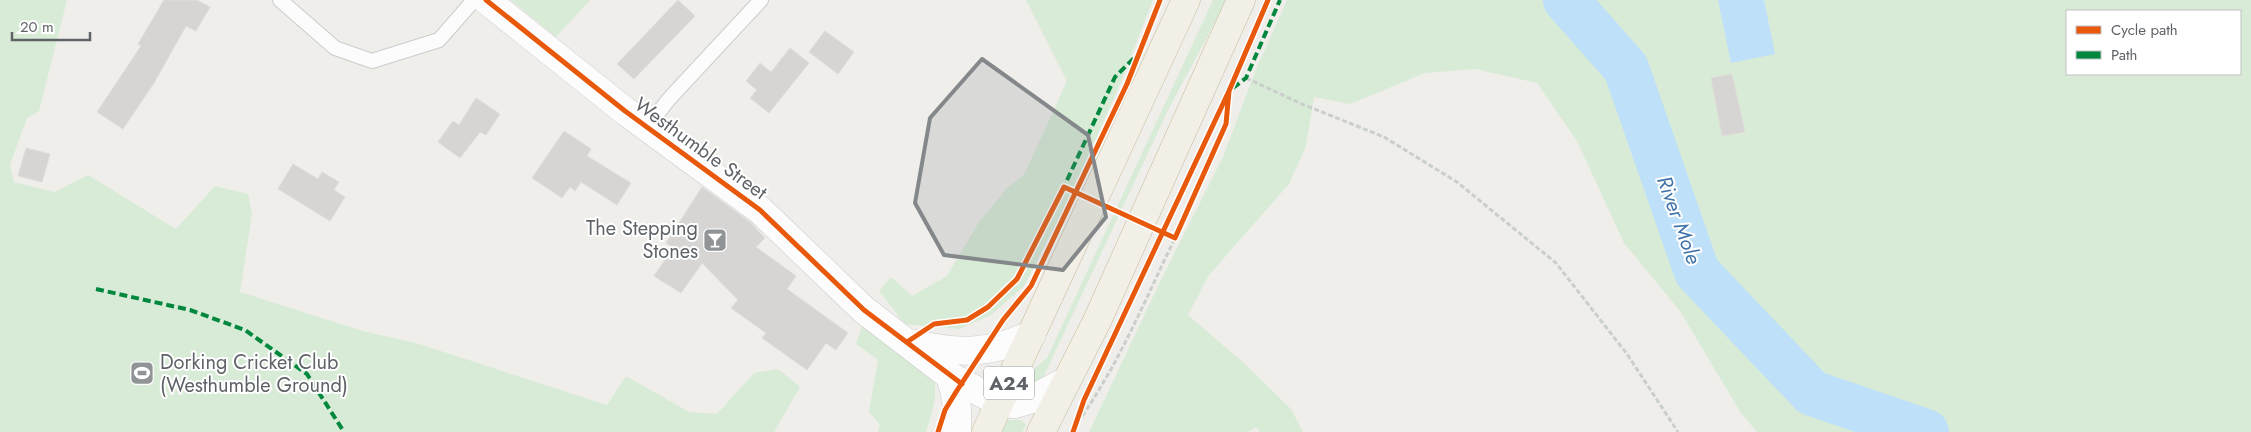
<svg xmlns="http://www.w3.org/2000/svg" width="2251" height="432" font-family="Jost,sans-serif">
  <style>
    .green { fill: #d8ebd6; fill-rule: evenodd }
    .water { fill: #bfe0f9 }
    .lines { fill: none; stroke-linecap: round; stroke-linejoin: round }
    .river { stroke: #bfe0f9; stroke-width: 46 }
    .building { fill: #d6d5d3; stroke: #deddd9 }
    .service-casing { stroke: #cbcccc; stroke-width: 16 }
    .minor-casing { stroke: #cbcccc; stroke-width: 29 }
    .trunk-casing { stroke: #c8b996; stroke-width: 29 }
    .path { stroke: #cacfcc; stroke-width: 3; stroke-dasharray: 5 2.5; stroke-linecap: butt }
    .service { stroke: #fdfcfc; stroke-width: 14 }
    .minor { stroke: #fdfcfc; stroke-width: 28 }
    .trunk { stroke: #f2f0e6; stroke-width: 28 }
    .quiet { stroke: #00873e; stroke-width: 4; stroke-dasharray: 8 4; stroke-linecap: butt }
    .cycleway-casing { stroke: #fff; stroke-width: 8 }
    .cycleway { stroke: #e8590c; stroke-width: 5 }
    .marked { fill: #84888a; fill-opacity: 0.2; stroke: #84888a; stroke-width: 4; stroke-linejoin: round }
    .labels { text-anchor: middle; stroke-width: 4; stroke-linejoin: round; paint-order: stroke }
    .shield { fill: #fff; stroke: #8f9295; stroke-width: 1 }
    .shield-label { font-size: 19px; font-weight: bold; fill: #5f6368 }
    .street-label { font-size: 20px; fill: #5f6368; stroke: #fff }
    .poi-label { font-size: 20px; fill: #5f6368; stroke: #fff; text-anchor: end }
    .water-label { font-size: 21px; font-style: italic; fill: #4174aa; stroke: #fff }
  </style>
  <rect width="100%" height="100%" fill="#efeeea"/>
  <path class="green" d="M0 0H67L39 111 27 118 10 165 14 182 55 192 88 175 176 229 215 186 248 194 252 214 240 292 363 331 419 344 607 405 626 376 689 412 717 414 754 373 778 369 800 387 774 432H0Z
    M511 0H590L556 37Z
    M1026 0H1153L1118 89 1068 201 1024 286 991 315 959 329 905 324 879 291 891 277 912 296 947 276 979 222 1008 187 1024 175 1067 81Z
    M1213 0H1227L1168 110 1044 376 1039 384 1022 389 1031 371 1047 358Z
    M1287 0H2251V432H1757L1741 413 1680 311 1624 243 1577 141 1537 83 1475 69 1425 73 1350 104 1314 97 1306 146 1289 184 1209 275 1188 315 1246 365 1291 409 1303 432H1260L1256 427 1248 432H1089L1161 280 1223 157 1255 72ZM2067 11H2240V74H2067Z
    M863 323 933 372C939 393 932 412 926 432H878L880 425 869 412 878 360 856 344Z
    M1008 420H1021L1026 425 1022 432H1002Z"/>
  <path class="water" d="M1718 0H1764L1775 54 1731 63Z"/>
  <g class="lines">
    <path class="river" d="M1566 0 1626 68 1697 272 1812 393 1926 432"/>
  </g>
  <path class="building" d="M164 0H197L210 7 196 31 186 26 154 83 123 129 97 112 141 46 138 44Z
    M678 0 695 16 634 79 617 64Z
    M825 31 854 52 838 74 809 52Z
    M790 48 809 63 769 113 750 98 757 90 746 81 760 63 771 72Z
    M1732 74 1745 132 1722 136 1711 78Z
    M476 98 500 114 486 135 480 132 460 158 438 142 453 121 459 125Z
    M564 131 591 149 587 156 631 183 617 205 581 182 575 191 570 187 562 198 532 178Z
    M26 148 50 154 42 182 18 176Z
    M293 164 318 179 322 172 339 182 334 190 345 197 330 221 278 189Z
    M702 187 750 222 765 238 756 247 796 276 787 289 848 333 836 350 826 343 807 370 762 338 766 333 731 308 738 300 702 263 681 293 654 276 673 248 666 243Z"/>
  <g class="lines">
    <g class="service-casing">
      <path id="service" d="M280 0 335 48 372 61 439 40 474 0
        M647 127 669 99 761 0"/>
    </g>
    <g class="minor-casing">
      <path id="minor" d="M486 0 625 111 760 210 864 310 950 376 1000 403 1015 404 1032 399 1066 381
        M911 343C957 354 989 355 1032 334
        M950 376C957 396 958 412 957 432"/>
    </g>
    <g class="trunk-casing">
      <path id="trunk" d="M986 432 1186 0
        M1041 432 1097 321 1241 0"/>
    </g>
    <path class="path" d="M1246 78 1302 104 1384 137 1457 182 1556 263 1627 354 1678 432
      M1078 422C1119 364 1144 302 1175 238"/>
    <use href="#service" class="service"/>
    <use href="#minor" class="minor"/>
    <use href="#trunk" class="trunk"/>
    <path class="quiet" d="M1233 88 1246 78 1280 0
      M1062 191 1115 77 1134 58
      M96 289 190 310 245 330 307 374 344 432"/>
    <g class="cycleway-casing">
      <path id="cycleway" d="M486 0 625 111 760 210 864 310 962 384
        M907 342 934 324 967 320 988 307 1017 279 1064 187 1175 238 1226 124 1229 91
        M938 432 945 410 956 392 1003 320 1031 286 1127 84 1160 0
        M1073 432 1084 400 1229 91 1268 0"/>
    </g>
    <use href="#cycleway" class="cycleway"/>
  </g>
  <path class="marked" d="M982 59 1088 135 1106 217 1063 270 944 255 915 203 930 118Z"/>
  <defs>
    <g id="bar-square" transform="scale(1.25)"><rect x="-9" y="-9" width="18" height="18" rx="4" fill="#919496" stroke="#fff"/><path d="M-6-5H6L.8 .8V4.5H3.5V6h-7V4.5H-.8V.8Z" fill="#fff"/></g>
    <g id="stadium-square" transform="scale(1.25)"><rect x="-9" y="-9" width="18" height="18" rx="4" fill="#919496" stroke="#fff"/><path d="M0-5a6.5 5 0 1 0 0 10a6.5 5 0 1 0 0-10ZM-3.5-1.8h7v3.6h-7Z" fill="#fff"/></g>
  </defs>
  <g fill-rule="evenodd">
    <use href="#bar-square" x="715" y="240"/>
    <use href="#stadium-square" x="142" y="373"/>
  </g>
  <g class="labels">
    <rect class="shield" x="984" y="366.5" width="50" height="33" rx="4"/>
    <g class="shield-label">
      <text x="1009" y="390">A24</text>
    </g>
    <g class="street-label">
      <text transform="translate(701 148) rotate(36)" y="7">Westhumble Street</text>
    </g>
    <g class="poi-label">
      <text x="698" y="235">The Stepping<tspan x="698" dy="23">Stones</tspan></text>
      <text x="160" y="369" text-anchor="start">Dorking Cricket Club<tspan x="160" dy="23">(Westhumble Ground)</tspan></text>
    </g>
    <g class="water-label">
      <text transform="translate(1679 220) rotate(70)" y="7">River Mole</text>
    </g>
  </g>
  <rect x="2066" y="10" width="175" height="65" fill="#ffffff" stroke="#bfc1c3"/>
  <rect x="2076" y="26" width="25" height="8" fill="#e8590c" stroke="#bfc1c3"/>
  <text x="2111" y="35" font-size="15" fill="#5f6368">Cycle path</text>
  <rect x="2076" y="51" width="25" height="8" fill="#00873e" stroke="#bfc1c3"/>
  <text x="2111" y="60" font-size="15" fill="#5f6368">Path</text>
  <path d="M12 32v8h78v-8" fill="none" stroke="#5f6368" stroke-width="2.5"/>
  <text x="20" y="32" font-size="15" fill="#5f6368" stroke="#ffffff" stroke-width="4" paint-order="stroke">20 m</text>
</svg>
